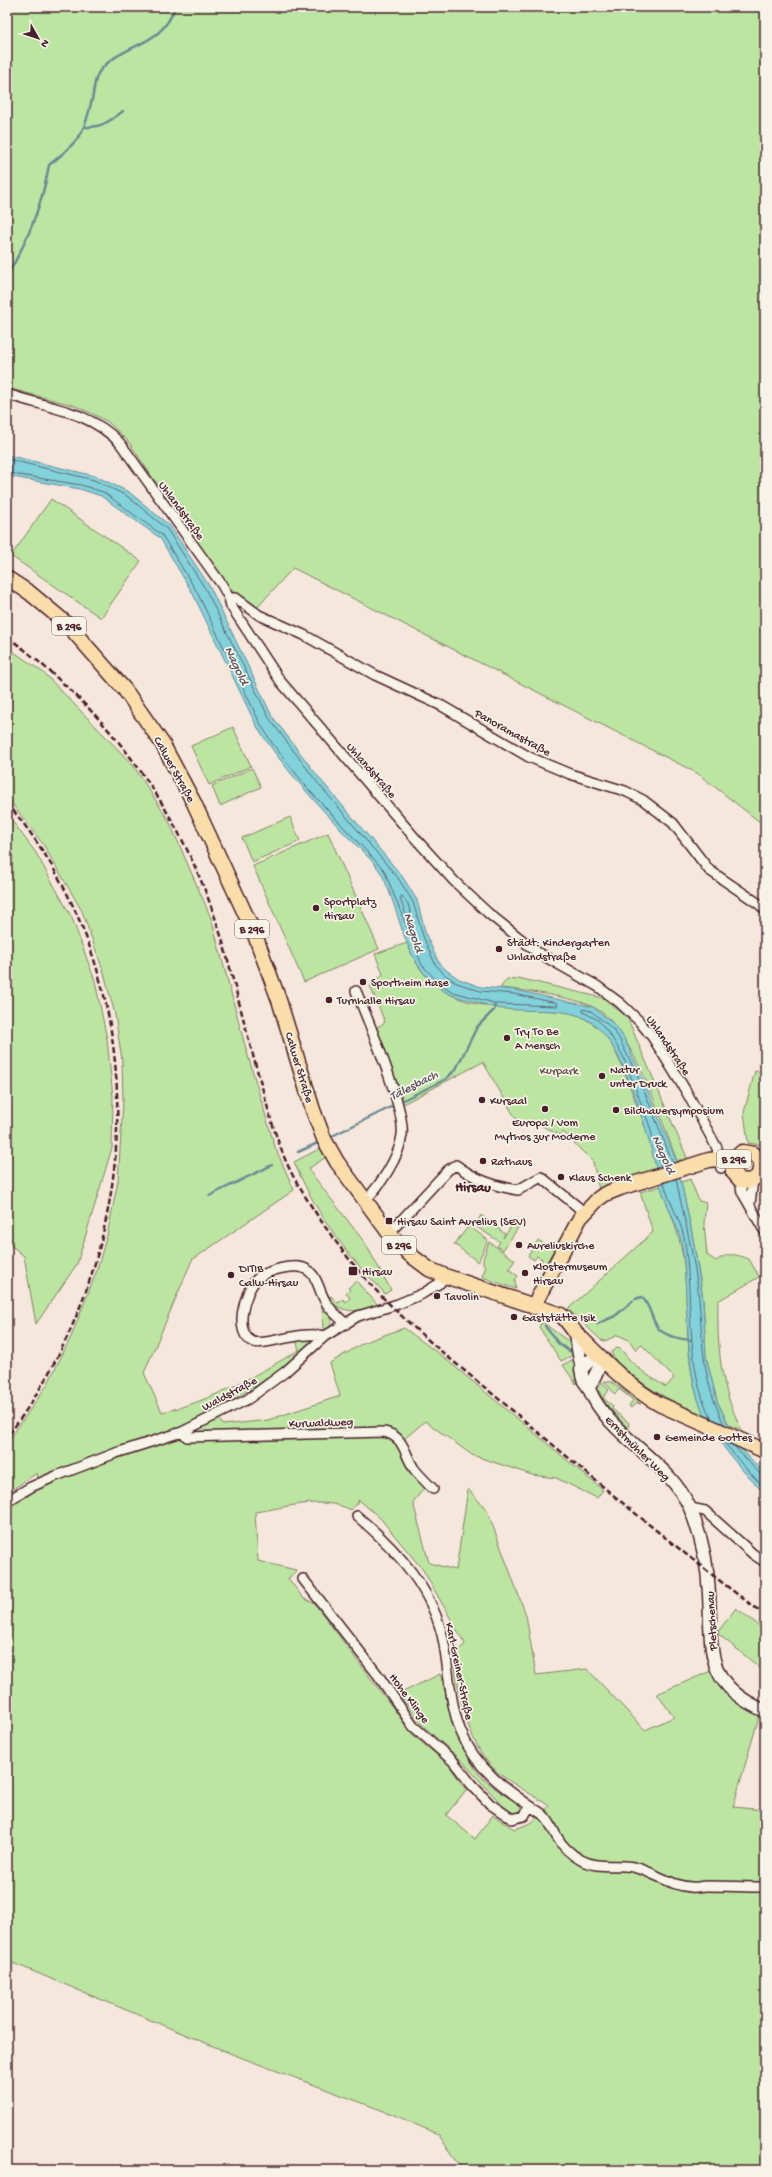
<svg xmlns="http://www.w3.org/2000/svg" width="772" height="2177" font-family="'Gochi Hand',sans-serif">
  <style>
    .green { fill: #bbe5a1; stroke: #828266; fill-rule: evenodd }
    .water { fill: #82d2db; stroke: #6c8a95 }
    .lines { fill: none; stroke-linecap: round; stroke-linejoin: round }
    .shore { stroke: #606771; stroke-width: 1 }
    .stream { stroke: #6c8a95; stroke-width: 2.5 }
    .street-casing { stroke: #4a1f2b; stroke-width: 12 }
    .secondary-casing { stroke: #4a1f2b; stroke-width: 15 }
    .primary-casing { stroke: #4a1f2b; stroke-width: 17 }
    .street { stroke: #f7f3e8; stroke-width: 9 }
    .secondary { stroke: #f7f3e8; stroke-width: 12 }
    .primary { stroke: #f9deab; stroke-width: 14 }
    .rail { stroke: #4a1f2b; stroke-width: 2.5; stroke-dasharray: 6 3; stroke-linecap: butt }
    .poi-dot { fill: #4a1f2b; stroke: #f7f3e8; stroke-width: 1.5 }
    .labels { text-anchor: middle; stroke-width: 3.5; stroke-linejoin: round; paint-order: stroke }
    .shield { fill: #f7f3e8; stroke: #7e5f64; stroke-width: 1 }
    .shield-label { font-size: 11px; font-weight: bold; fill: #4a1f2b }
    .street-label { font-size: 12px; fill: #4a1f2b; stroke: #f7f3e8 }
    .poi-label { font-size: 12px; fill: #4a1f2b; stroke: #f7f3e8; text-anchor: start }
    .park-label { font-size: 12px; fill: #665048; stroke: #f7f3e8 }
    .water-label { font-size: 13px; font-style: italic; fill: #5b5560; stroke: #f7f3e8 }
    .quarter-label { font-size: 14px; font-weight: bold; fill: #4a1f2b; stroke: #f7f3e8 }
  </style>
  <rect width="100%" height="100%" fill="#f6e7dc"/>
  <filter id="ink" filterUnits="userSpaceOnUse"><feTurbulence type="fractalNoise" baseFrequency=".025" numOctaves="2"/><feDisplacementMap in="SourceGraphic" scale="8" xChannelSelector="R" yChannelSelector="G"/><feConvolveMatrix kernelMatrix="1 2 1 2 8 2 1 2 1" color-interpolation-filters="sRGB"/></filter>
  <g filter="url(#ink)">
    <path class="green" d="M7 7H765V826L697 773 293 568 255 610 223 582 128 441 108 422 93 414 73 405 7 388Z
      M51 499 141 561 101 618 11 556Z
      M7 647 44 673 133 765 169 821 211 918 246 1049 275 1147 294 1190 192 1260 144 1373 162 1412C210 1402 256 1375 299 1350L296 1339 312 1338 313 1342C283 1371 250 1391 213 1410L223 1425 268 1420 340 1396 330 1363 365 1342 404 1328 442 1356 603 1490 597 1498 556 1478 532 1475 472 1455 425 1421 402 1441 417 1470 430 1481 413 1502 429 1563 456 1570 468 1489 487 1510 526 1615 536 1675 587 1669 645 1730 674 1717 657 1694 711 1671 732 1698 760 1713 733 1807 765 1810V2166L758 2167V2170H464L457 2163 439 2135 397 2116 237 2056 13 1963 7 2003V1509L40 1488 37 1473 7 1493V1443L47 1385 71 1337 97 1270 108 1231 118 1181 123 1101 122 1060 115 1015 104 973 82 911 43 844 7 797ZM359 1500 380 1518 423 1570 465 1644 454 1655C456 1689 468 1743 493 1768 509 1783 531 1793 549 1806 536 1820 532 1824 514 1829L493 1815 475 1839 446 1815 466 1790 449 1765 414 1736 315 1604 303 1598 288 1578 297 1572 296 1570 258 1561 255 1512C285 1508 322 1495 351 1510Z
      M233 727 251 766 209 785 191 746Z
      M252 768 261 787 220 806 212 786Z
      M7 814 36 853 72 918 95 981 107 1039 113 1097 112 1148 77 1264 36 1324 24 1256 7 1242Z
      M290 817 300 841 252 862 242 838Z
      M328 833 379 949 304 982 253 866Z
      M407 943C429 1003 478 1007 535 1010 549 1011 567 1010 580 1016 591 1022 601 1029 608 1039 620 1058 627 1079 635 1100 643 1122 654 1146 657 1169L599 1190 593 1162 563 1132 559 1135 533 1121 520 1126 483 1062 403 1104 376 1028 385 1022 370 986 383 974 375 954Z
      M518 978 603 998 627 1017 688 1160 684 1162 680 1159 678 1163C662 1123 632 1025 593 1007 574 997 522 990 500 988L507 979 516 980Z
      M755 1071 763 1073 765 1148 761 1145 748 1143 744 1112Z
      M321 1148 326 1157 308 1169 365 1243 391 1290 385 1294C377 1284 368 1276 360 1267 333 1236 310 1200 294 1162Z
      M690 1179 699 1201 706 1203 704 1223 707 1255 716 1261C729 1252 735 1254 749 1259L759 1277 718 1301C717 1345 720 1389 742 1430L729 1425 717 1401 706 1356 703 1298 692 1233 681 1182Z
      M661 1186C670 1212 681 1237 684 1265 689 1309 683 1375 705 1415 680 1406 620 1377 611 1352L617 1348C623 1349 624 1354 628 1358 639 1370 653 1379 666 1387L674 1378 641 1344 636 1350 629 1340 618 1335 605 1341 601 1340 568 1309 653 1232 640 1192Z
      M481 1215 505 1234 503 1238 513 1224 518 1228 503 1250 497 1246 500 1242 475 1226Z
      M469 1226 488 1240 478 1262 454 1244Z
      M538 1240 554 1250 545 1265 540 1263 542 1259 537 1256 534 1260 528 1256Z
      M489 1242 515 1260 509 1269 518 1276 515 1280 516 1289 482 1277 486 1266 483 1265V1259Z
      M356 1281 378 1305C359 1311 343 1316 328 1298L331 1296 338 1303 343 1299 346 1302 350 1298 346 1293 350 1290 348 1288Z
      M322 1306C332 1310 334 1322 328 1331L323 1330Z
      M542 1322 568 1341 575 1354 561 1361 539 1327Z
      M575 1358 578 1364 576 1384 563 1365Z
      M604 1381 612 1382 641 1404 636 1403 631 1408 629 1406 633 1400 619 1389 615 1394Z
      M602 1382 609 1390 603 1398 613 1406 612 1409 629 1423 628 1428C617 1416 602 1403 598 1387Z
      M736 1608 765 1630V1672L717 1633Z
      M440 1674C450 1708 458 1745 479 1774 488 1785 509 1798 521 1805V1812L517 1815 513 1814 501 1804 461 1760 422 1725 399 1694Z"/>
    <path class="water" d="M7 455 95 476 129 492 170 526 210 587 272 716 320 779 402 876 417 900 426 935 438 961 446 970 459 979 481 987 515 990 593 1007 615 1025 623 1036 646 1086 677 1163 692 1233 703 1299 706 1356 717 1401 738 1445 765 1474V1494C740 1469 717 1443 702 1410 690 1382 689 1347 687 1317 685 1290 686 1262 680 1237 675 1219 665 1203 660 1185 650 1142 638 1096 618 1056 588 996 551 1016 497 1008 489 1006 481 1003 473 1001 461 998 451 996 441 989 403 963 401 912 382 875 376 862 352 842 341 830 311 797 280 764 256 725L193 594 160 538 101 496 80 489 7 476Z"/>
    <g class="lines">
      <path class="shore" d="M7 459 94 480 127 496 167 529 206 590 269 718 317 782 398 878 413 902 423 936 435 964 444 974 457 983 480 991 514 994 557 1003 558 1006 498 1004 453 992 440 984 422 965 384 870 309 790 272 743 260 723 197 592 162 535 103 492 81 485 7 473
        M402 896 408 904 413 921 412 923 409 922 400 899Z
        M661 1167 649 1124 623 1056 611 1036 598 1020 583 1012V1009L591 1011 612 1028 619 1038 643 1088 673 1163
        M676 1179C684 1219 695 1258 699 1299 703 1347 702 1379 724 1424
        M664 1183C668 1201 680 1218 684 1237 694 1293 684 1369 711 1418
        M724 1442 741 1463 765 1489
        M734 1446 761 1475 765 1476"/>
      <path class="stream" d="M85 127C101 128 110 121 123 111
        M7 275C27 244 43 201 49 165 81 140 84 134 93 95 94 88 95 77 99 72 122 42 161 49 175 7
        M399 1102 446 1079 456 1069 477 1027 494 1010 495 1004
        M328 1138 395 1105
        M298 1152 320 1142
        M209 1196 272 1165
        M635 1299 642 1297C651 1307 652 1321 658 1328 665 1336 680 1339 691 1340
        M597 1324 615 1316 633 1301
        M545 1326 558 1343 569 1351H571"/>
      <g class="street-casing">
        <path id="street" d="M7 394C47 408 89 410 120 443L222 585 229 598 231 606 281 682 415 838 454 881 488 913 537 952 597 986 620 1003 639 1021 653 1038 686 1091 717 1148 721 1168
          M229 598H236L259 615 304 635 375 675 442 706 529 757 570 774 625 791 643 800 673 823 709 870 759 904 765 910
          M356 991C367 1018 406 1109 402 1135 399 1158 381 1184 365 1201
          M740 1180 742 1192 765 1232
          M750 1204 753 1180
          M395 1227 448 1170 456 1165C476 1180 494 1186 518 1190L541 1177 584 1212
          M325 1336C303 1330 264 1346 253 1342 233 1333 244 1293 256 1280 264 1271 287 1266 299 1267 318 1269 318 1292 327 1304 332 1312 340 1318 346 1324
          M182 1432 187 1437 384 1432C405 1436 404 1455 415 1470 420 1476 427 1483 433 1489
          M7 1501 31 1487 56 1476 116 1453 182 1432 248 1399 285 1372 325 1336 358 1316 398 1304 422 1294 440 1283 445 1276
          M690 1508 705 1511 753 1554 765 1562
          M357 1516C397 1550 434 1590 444 1644 449 1673 450 1704 461 1732 477 1771 508 1791 542 1814 550 1820 552 1829 557 1837 562 1846 572 1855 581 1860 597 1869 616 1864 633 1867 653 1871 670 1886 691 1887 696 1888 701 1886 706 1886 726 1886 745 1887 765 1887
          M303 1579 378 1675 413 1726 453 1761 471 1784 490 1804 512 1819 524 1816 530 1806"/>
      </g>
      <g class="secondary-casing">
        <path id="secondary" d="M577 1335C576 1345 579 1354 581 1364 582 1369 581 1374 583 1379 584 1383 588 1385 589 1389 610 1438 668 1459 690 1508 701 1535 708 1565 709 1594 712 1652 704 1684 765 1711
          M581 1370 589 1361 599 1357 600 1365 589 1388"/>
      </g>
      <g class="primary-casing">
        <path id="primary" d="M7 578 30 593 67 624 125 690 162 743 193 801 255 935 279 1000 313 1110 324 1139 337 1162 389 1233 409 1254 429 1269 445 1276 561 1315C569 1322 572 1330 579 1336 604 1361 628 1386 659 1404L765 1451
          M759 1174 761 1163 754 1154 742 1152 733 1160V1172L740 1180 750 1181 765 1172
          M533 1307 580 1218 598 1199 605 1194 620 1188 709 1160 735 1157"/>
      </g>
      <use href="#street" class="street"/>
      <use href="#secondary" class="secondary"/>
      <use href="#primary" class="primary"/>
      <path class="rail" d="M7 637C28 651 47 669 66 686 151 765 205 864 232 976 242 1013 251 1050 262 1087 271 1120 280 1154 297 1183 319 1220 344 1255 372 1286 418 1336 475 1378 526 1422 604 1488 683 1554 765 1615
        M7 803C161 984 147 1253 7 1437"/>
    </g>
  </g>
  <g class="poi-dot">
    <circle cx="316" cy="908" r="4"/>
    <circle cx="499" cy="949" r="4"/>
    <circle cx="363" cy="982" r="4"/>
    <circle cx="329" cy="1000" r="4"/>
    <circle cx="507" cy="1038" r="4"/>
    <circle cx="602" cy="1076" r="4"/>
    <circle cx="482" cy="1100" r="4"/>
    <circle cx="545" cy="1109" r="4"/>
    <circle cx="616" cy="1110" r="4"/>
    <circle cx="483" cy="1161" r="4"/>
    <circle cx="561" cy="1177" r="4"/>
    <rect x="385" y="1217" width="8" height="8" rx="2"/>
    <circle cx="519" cy="1245" r="4"/>
    <rect x="348" y="1266" width="10" height="10" rx="2"/>
    <circle cx="525" cy="1273" r="4"/>
    <circle cx="231" cy="1275" r="4"/>
    <circle cx="437" cy="1296" r="4"/>
    <circle cx="514" cy="1317" r="4"/>
    <circle cx="657" cy="1437" r="4"/>
  </g>
  <g class="labels">
    <g class="shield">
      <rect x="52" y="617" width="34" height="18" rx="3"/>
      <rect x="235" y="920" width="34" height="18" rx="3"/>
      <rect x="717" y="1150" width="34" height="18" rx="3"/>
      <rect x="382" y="1236" width="34" height="18" rx="3"/>
    </g>
    <g class="shield-label">
      <text x="69" y="630">B 296</text>
      <text x="252" y="933">B 296</text>
      <text x="734" y="1163">B 296</text>
      <text x="399" y="1249">B 296</text>
    </g>
    <g class="street-label">
      <text transform="translate(182 510) rotate(54)" y="4">Uhlandstraße</text>
      <text transform="translate(513 732) rotate(29)" y="4">Panoramastraße</text>
      <text transform="translate(175 769) rotate(61)" y="4">Calwer Straße</text>
      <text transform="translate(372 770) rotate(49)" y="4">Uhlandstraße</text>
      <text transform="translate(669 1045) rotate(56)" y="4">Uhlandstraße</text>
      <text transform="translate(300 1067) rotate(73)" y="4">Calwer Straße</text>
      <text transform="translate(229 1393) rotate(-28)" y="4">Waldstraße</text>
      <text transform="translate(321 1422) rotate(-2)" y="4">Kurwaldweg</text>
      <text transform="translate(638 1448) rotate(45)" y="4">Ernstmühler Weg</text>
      <text transform="translate(711 1621) rotate(-93)" y="4">Pletschenau</text>
      <text transform="translate(460 1671) rotate(78)" y="4">Karl-Greiner-Straße</text>
      <text transform="translate(410 1698) rotate(53)" y="4">Hohe Klinge</text>
    </g>
    <g class="poi-label">
      <text x="324" y="905">Sportplatz<tspan x="324" dy="14">Hirsau</tspan></text>
      <text x="507" y="946">Städt: Kindergarten<tspan x="507" dy="14">Uhlandstraße</tspan></text>
      <text x="371" y="986">Sportheim Hase</text>
      <text x="337" y="1004">Turnhalle Hirsau</text>
      <text x="515" y="1035">Try To Be<tspan x="515" dy="14">A Mensch</tspan></text>
      <text x="610" y="1073">Natur<tspan x="610" dy="14">unter Druck</tspan></text>
      <text x="490" y="1104">Kursaal</text>
      <text x="624" y="1114">Bildhauersymposium</text>
      <text x="545" y="1126" text-anchor="middle">Europa / Vom<tspan x="545" dy="14">Mythos zur Moderne</tspan></text>
      <text x="491" y="1165">Rathaus</text>
      <text x="569" y="1181">Klaus Schenk</text>
      <text x="397" y="1225">Hirsau Saint Aurelius (SEV)</text>
      <text x="527" y="1249">Aureliuskirche</text>
      <text x="533" y="1270">Klostermuseum<tspan x="533" dy="14">Hirsau</tspan></text>
      <text x="239" y="1272">DITIB<tspan x="239" dy="14">Calw-Hirsau</tspan></text>
      <text x="362" y="1275">Hirsau</text>
      <text x="445" y="1300">Tavolin</text>
      <text x="522" y="1321">Gaststätte Isik</text>
      <text x="665" y="1441">Gemeinde Gottes</text>
    </g>
    <g class="park-label">
      <text x="559" y="1074">Kurpark</text>
    </g>
    <g class="water-label">
      <text transform="translate(238 665) rotate(65)" y="5">Nagold</text>
      <text transform="translate(415 932) rotate(73)" y="5">Nagold</text>
      <text transform="translate(413 1084) rotate(-27)" y="5">Tälesbach</text>
      <text transform="translate(665 1154) rotate(66)" y="5">Nagold</text>
    </g>
    <g class="quarter-label">
      <text x="473" y="1191">Hirsau</text>
    </g>
  </g>
  <rect width="772" height="2177" fill="none" stroke="#f7f3e8" stroke-width="24"/>
  <rect x="12" y="12" width="748" height="2153" fill="none" stroke="#4a1f2b" stroke-width="1.5" filter="url(#ink)"/>
  <g transform="translate(38 38) rotate(129)" stroke="#f7f3e8" stroke-width="3" paint-order="stroke">
  <path d="M0-3L7 15L0 10L-7 15Z" fill="#4a1f2b"/>
  <text y="-6" font-size="11" font-weight="bold" text-anchor="middle" fill="#4a1f2b">N</text>
  </g>
</svg>
